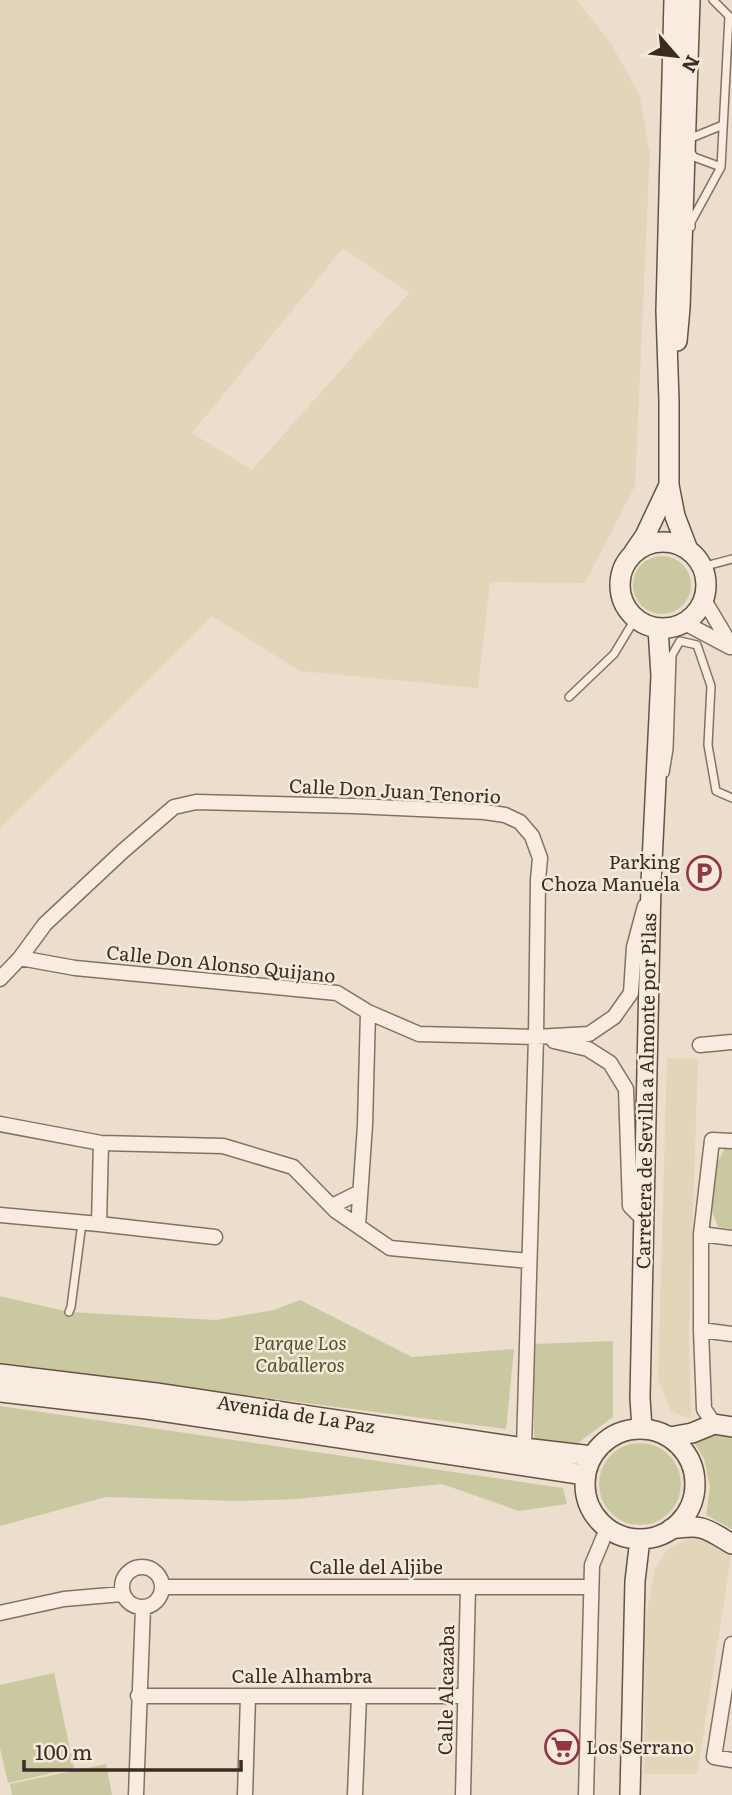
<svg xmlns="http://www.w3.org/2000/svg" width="732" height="1795" font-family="Literata,serif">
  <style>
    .farmland { fill: #e1d5ba; fill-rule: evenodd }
    .green { fill: #cac8a0 }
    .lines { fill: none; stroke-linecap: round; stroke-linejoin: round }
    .lane-casing { stroke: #887061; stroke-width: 10 }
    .street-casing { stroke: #887061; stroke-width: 17 }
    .secondary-casing { stroke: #6a5144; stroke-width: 22 }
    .lane { stroke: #f7ecdf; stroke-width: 7 }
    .street { stroke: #f7ecdf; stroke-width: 14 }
    .secondary { stroke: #f7ecdf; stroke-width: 19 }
    .labels { text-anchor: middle; stroke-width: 5; stroke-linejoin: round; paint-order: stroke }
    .street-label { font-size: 19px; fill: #3a2b23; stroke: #f4e9db }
    .poi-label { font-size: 19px; fill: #3a2b23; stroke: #f4e9db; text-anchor: end }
    .park-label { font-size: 19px; font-style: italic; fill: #50542b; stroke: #f4e9db }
  </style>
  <rect width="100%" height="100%" fill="#ecdecc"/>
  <path class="farmland" d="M0 0H577L612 45 640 96 649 150 650 149 635 486 585 583 490 582 478 688 300 671 212 616 0 828ZM343 248 409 293 252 470 192 433Z
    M667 1058 698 1059 689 1335 691 1419 671 1411 658 1380Z
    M695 1534 731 1557 697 1774H644L645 1622 655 1569 667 1550Z"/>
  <path class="green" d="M633 585a29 29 0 1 1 58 0a29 29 0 1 1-58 0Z
    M725 1148H732V1229L718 1227 710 1206 715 1167Z
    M0 1296 69 1312 216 1320 274 1310 300 1300 412 1357 514 1349 506 1429 0 1363Z
    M613 1341V1417L578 1443 534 1440V1344Z
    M0 1406 563 1488 567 1504 519 1511 442 1484 298 1499 236 1501 106 1497 0 1526Z
    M713 1432 732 1436V1529L706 1515 710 1487 704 1459 695 1444Z
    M599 1484a41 41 0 1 1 82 0a41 41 0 1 1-82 0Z
    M54 1673 74 1768 8 1783 0 1748V1685Z
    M106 1764 112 1795H12L10 1784Z"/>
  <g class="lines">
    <g class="lane-casing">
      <path id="lane" d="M689 141 691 138 723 125
        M690 151 694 157 721 167
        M691 227V222L721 167 729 16 713 0
        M702 567 732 559
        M569 697 614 654 635 619
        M665 773 669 749 672 655 680 641 697 645 711 686 708 745 716 791 732 798
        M69 1312 71 1307 82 1223"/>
    </g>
    <g class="street-casing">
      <path id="street" d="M704 600 732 647
        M685 623 730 647
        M20 958 75 968 337 993 368 1012 419 1034 536 1037 589 1034 614 1017 631 993 634 947 645 906
        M0 979 20 958 45 924 123 851 174 807 196 802 354 806 485 812 505 815 520 822 532 836 540 858 538 880 536 1037 524 1448
        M554 1041 588 1049 610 1063 626 1089 630 1206 643 1219
        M700 1045 732 1042
        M0 1124 101 1143 223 1146 293 1167 336 1211 390 1248 529 1261
        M101 1143 99 1224 215 1237
        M332 1206 360 1192
        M0 1215 99 1224
        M358 1226 365 1125 368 1012
        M701 1234 732 1238
        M701 1330 732 1334
        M714 1424 704 1409 701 1330V1234L712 1140 732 1141
        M122 1587a20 20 0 1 1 40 0a20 20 0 1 1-40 0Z
        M162 1587H590
        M0 1613 64 1599 122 1594
        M732 1644 714 1757 732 1760
        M138 1696H465
        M136 1795 143 1608
        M245 1795 248 1696
        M355 1795 359 1696
        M463 1795 468 1587
        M586 1795 592 1565 607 1529"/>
    </g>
    <g class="secondary-casing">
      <path id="secondary" d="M674 0 666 311 669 401V485L675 516 688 550
        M677 341 680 308 690 0
        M620 585a43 43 0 1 1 86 0a43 43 0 1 1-86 0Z
        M634 552 645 536 669 485
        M0 1374 156 1393 524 1448 592 1456
        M0 1392 147 1409 585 1475
        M642 1428 640 1398 651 883 661 676 658 628
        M585 1484a55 55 0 1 1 110 0a55 55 0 1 1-110 0Z
        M670 1437 692 1433 714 1424 732 1427
        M671 1529C704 1524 705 1528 732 1544
        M630 1795 635 1581 640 1539"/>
    </g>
    <use href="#lane" class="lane"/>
    <use href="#street" class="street"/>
    <use href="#secondary" class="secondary"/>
  </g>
  <defs>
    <g id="parking-ring" transform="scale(1.75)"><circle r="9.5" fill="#f4e9db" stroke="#923644" stroke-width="1.5"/><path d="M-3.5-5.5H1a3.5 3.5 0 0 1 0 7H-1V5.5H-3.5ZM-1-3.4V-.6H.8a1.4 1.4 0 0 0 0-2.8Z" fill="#923644"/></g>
    <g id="supermarket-ring" transform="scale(1.75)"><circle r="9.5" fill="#f4e9db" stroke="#923644" stroke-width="1.5"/><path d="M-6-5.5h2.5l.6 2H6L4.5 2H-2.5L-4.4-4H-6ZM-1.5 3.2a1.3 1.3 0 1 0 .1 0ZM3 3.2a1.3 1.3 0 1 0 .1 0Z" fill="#923644"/></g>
  </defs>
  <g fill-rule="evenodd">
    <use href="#parking-ring" x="704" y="873"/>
    <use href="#supermarket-ring" x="562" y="1747"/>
  </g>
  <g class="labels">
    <g class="street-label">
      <text transform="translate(395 791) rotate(3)" y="7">Calle Don Juan Tenorio</text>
      <text transform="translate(221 964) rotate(6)" y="7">Calle Don Alonso Quijano</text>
      <text transform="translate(646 1091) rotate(-89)" y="7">Carretera de Sevilla a Almonte por Pilas</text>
      <text transform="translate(296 1414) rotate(9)" y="7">Avenida de La Paz</text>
      <text x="376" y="1574">Calle del Aljibe</text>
      <text x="302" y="1683">Calle Alhambra</text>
      <text transform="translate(446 1690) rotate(-89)" y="7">Calle Alcazaba</text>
    </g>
    <g class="poi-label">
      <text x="680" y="869">Parking<tspan x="680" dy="22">Choza Manuela</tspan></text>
      <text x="586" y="1754" text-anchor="start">Los Serrano</text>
    </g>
    <g class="park-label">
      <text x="300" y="1350">Parque Los<tspan x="300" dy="22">Caballeros</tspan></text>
    </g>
  </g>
  <g transform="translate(676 56) rotate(118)" stroke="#f4e9db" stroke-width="5" paint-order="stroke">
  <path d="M0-5L12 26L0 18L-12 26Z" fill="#3a2b23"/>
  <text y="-10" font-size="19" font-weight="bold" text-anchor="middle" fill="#3a2b23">N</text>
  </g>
  <path d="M24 1760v10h217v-10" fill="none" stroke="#3a2b23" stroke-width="3.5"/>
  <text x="35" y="1760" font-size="21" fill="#3a2b23" stroke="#f4e9db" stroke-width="5" paint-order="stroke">100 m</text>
</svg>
